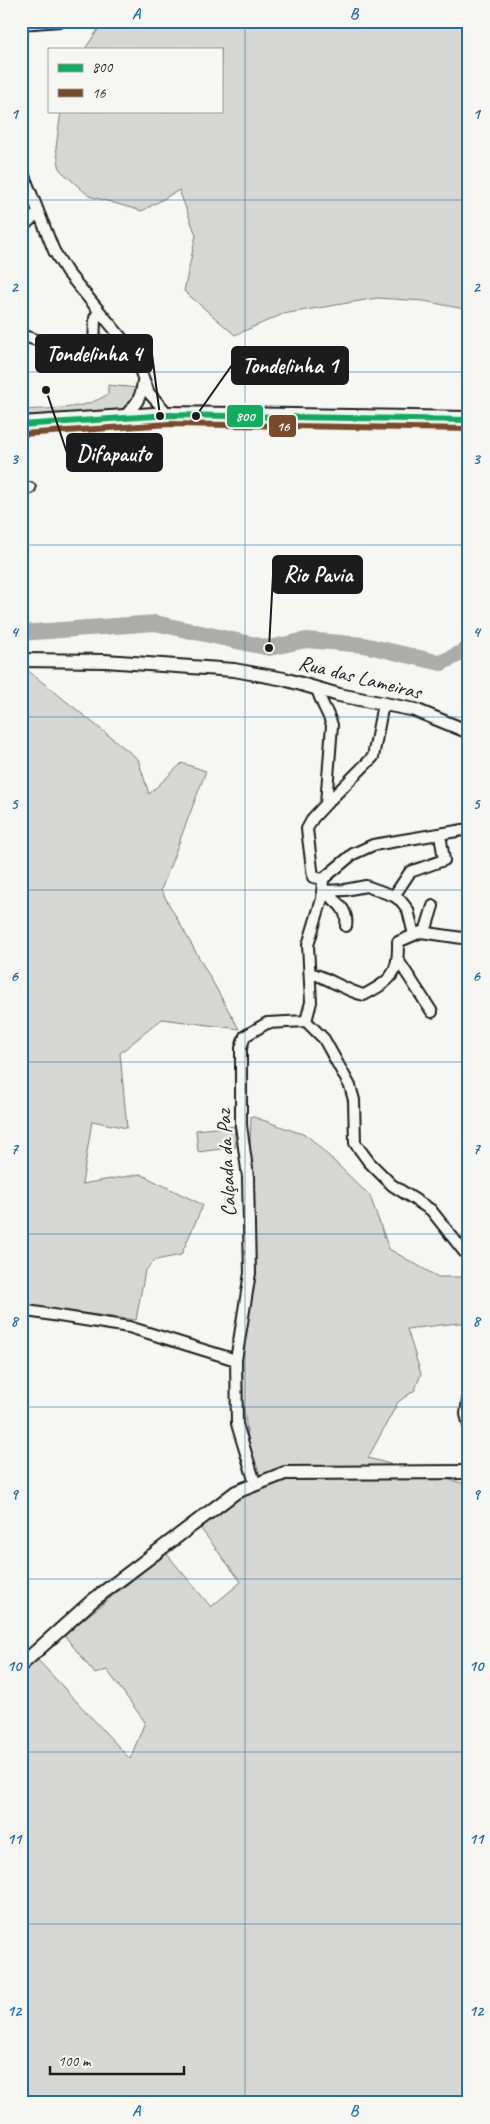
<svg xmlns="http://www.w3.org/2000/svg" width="490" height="2124" font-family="Caveat,sans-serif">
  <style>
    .green { fill: #d6d6d2; stroke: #797977 }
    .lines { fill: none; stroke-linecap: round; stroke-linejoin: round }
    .river { stroke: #acaca9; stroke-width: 16 }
    .minor-casing { stroke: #1c1c1c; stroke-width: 14 }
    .tertiary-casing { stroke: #1c1c1c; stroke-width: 16 }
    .primary-casing { stroke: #1c1c1c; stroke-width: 20 }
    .minor { stroke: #f6f6f2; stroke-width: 10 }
    .tertiary { stroke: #f6f6f2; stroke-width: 12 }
    .primary { stroke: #f6f6f2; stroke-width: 16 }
    .bus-1-casing { stroke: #f6f6f2; stroke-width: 10 }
    .bus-2-casing { stroke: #f6f6f2; stroke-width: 10 }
    .bus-1 { stroke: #0fad5e; stroke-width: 6 }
    .bus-2 { stroke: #7a4b2a; stroke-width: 6 }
    .grid { fill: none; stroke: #1f6fb2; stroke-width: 1; stroke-opacity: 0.55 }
    .labels { text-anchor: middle; stroke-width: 4.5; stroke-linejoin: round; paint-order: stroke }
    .street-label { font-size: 21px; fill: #1c1c1c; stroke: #f6f6f2 }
    .leader { fill: none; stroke: #1c1c1c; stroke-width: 2 }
    .callout-dot { fill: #1c1c1c; stroke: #f6f6f2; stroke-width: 2 }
    .callout { fill: #1c1c1c; stroke: #1c1c1c; stroke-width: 2 }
    .callout-label { font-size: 22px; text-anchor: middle; font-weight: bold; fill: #fff }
    .line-badge { stroke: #f6f6f2; stroke-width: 2 }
    .badge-label { font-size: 14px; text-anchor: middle; font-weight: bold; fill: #fff }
    .neatline { fill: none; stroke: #1f6fb2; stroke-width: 2 }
    .grid-label { font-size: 16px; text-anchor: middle; font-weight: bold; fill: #1f6fb2 }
  </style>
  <rect width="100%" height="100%" fill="#f6f6f2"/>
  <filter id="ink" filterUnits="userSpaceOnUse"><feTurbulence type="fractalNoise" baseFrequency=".02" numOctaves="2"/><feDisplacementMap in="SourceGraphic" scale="10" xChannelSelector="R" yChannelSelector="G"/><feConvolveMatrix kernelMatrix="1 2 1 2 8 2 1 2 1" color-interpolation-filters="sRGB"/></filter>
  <g filter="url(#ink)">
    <path class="green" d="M107 21H469V310L424 301 377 298 283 314 235 335 184 291 196 235 179 190 142 211 89 196 60 170 56 148 61 111H221V49H85L99 28Z
      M108 385 139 388 138 396 123 411 21 420V410C50 408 83 411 108 394Z
      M21 665 138 759 149 794 182 763 206 771 161 890 239 1029 162 1019 120 1053 127 1128 92 1121 82 1184 140 1174 203 1205 181 1255 156 1260 145 1271 136 1320 21 1305Z
      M251 1116 308 1136 370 1196 389 1249 438 1277H469V1323H458L407 1329 421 1374 415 1390 398 1402 368 1458 469 1485V2103H21V1674L37 1659 130 1759 145 1722 107 1670 95 1674 64 1635 166 1553 211 1607 241 1582 198 1525 255 1483 241 1391Z
      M234 1126 236 1147 198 1152 196 1130Z"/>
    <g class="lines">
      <path class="river" d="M21 633 155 623 269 648 306 640 364 645 441 663 469 649"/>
      <g class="minor-casing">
        <path id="minor" d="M21 24 60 21
          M21 168 54 251 67 272 129 347 137 362 149 393 169 415
          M21 228 38 213
          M21 335 64 349 94 350 95 318 99 311
          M123 418C136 404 141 400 143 381
          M21 488H30
          M317 688C320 702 328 712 332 725L326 804
          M323 879 313 877 307 829 313 818 326 804 373 757 383 704
          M322 891 345 890 366 886 394 896 401 901 408 910 414 935
          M322 891C335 900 349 909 346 926
          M394 896 410 872 444 860 440 834
          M425 932 433 906
          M398 960 432 1012
          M310 973C330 978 343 990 364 995 391 980 399 975 398 942L421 932 469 939
          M306 1021 324 1039 350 1086 354 1100 355 1143 369 1162 392 1185 431 1210 469 1258
          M21 1310 129 1327 236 1360
          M469 1393 466 1414 469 1426
          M255 1483 237 1424 236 1360 250 1273 248 1177 241 1125V1048L245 1036 267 1023 306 1021 311 1002 308 945 322 899 323 879 353 854 373 845 469 829"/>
      </g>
      <g class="tertiary-casing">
        <path id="tertiary" d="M21 660 105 661 234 670 284 679 339 695 415 710 469 732
          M21 1665 92 1601 236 1492 285 1473 469 1472"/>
      </g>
      <g class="primary-casing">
        <path id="primary" d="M21 425 169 415 469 420"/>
      </g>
      <use href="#minor" class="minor"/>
      <use href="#tertiary" class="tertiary"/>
      <use href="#primary" class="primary"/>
      <g class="bus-1-casing">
        <path id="bus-1" d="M21 425 169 415 469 420"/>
      </g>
      <g class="bus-2-casing">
        <path id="bus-2" d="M22 434 169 424 469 429"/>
      </g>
      <use href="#bus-1" class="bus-1"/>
      <use href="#bus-2" class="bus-2"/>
    </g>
  </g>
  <path class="grid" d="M245 21V2103M21 200H469M21 372H469M21 545H469M21 717H469M21 890H469M21 1062H469M21 1234H469M21 1407H469M21 1579H469M21 1752H469M21 1924H469"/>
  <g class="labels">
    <g class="street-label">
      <text transform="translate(360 677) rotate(14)" y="7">Rua das Lameiras</text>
      <text transform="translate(226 1163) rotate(-93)" y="7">Calçada da Paz</text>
    </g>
  </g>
  <path class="leader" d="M160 416L152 354M196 416L232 365M46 390L67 453M269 648L273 575"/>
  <g class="callout-dot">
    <circle cx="160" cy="416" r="5"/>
    <circle cx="196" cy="416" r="5"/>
    <circle cx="46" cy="390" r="5"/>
    <circle cx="269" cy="648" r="5"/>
  </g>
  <g class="callout">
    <rect x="36" y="335" width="116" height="37" rx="5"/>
    <rect x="232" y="347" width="116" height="37" rx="5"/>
    <rect x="67" y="434" width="95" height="37" rx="5"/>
    <rect x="273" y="556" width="89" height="37" rx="5"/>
  </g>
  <g class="callout-label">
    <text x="94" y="361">Tondelinha 4</text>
    <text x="290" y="373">Tondelinha 1</text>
    <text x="114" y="461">Difapauto</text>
    <text x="318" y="582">Rio Pavia</text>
  </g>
  <g class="line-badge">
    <rect x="226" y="404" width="38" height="24" rx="5" fill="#0fad5e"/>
    <rect x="268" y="414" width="29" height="24" rx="5" fill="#7a4b2a"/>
  </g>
  <g class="badge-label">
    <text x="245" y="421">800</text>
    <text x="283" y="431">16</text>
  </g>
  <rect width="490" height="2124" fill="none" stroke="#f6f6f2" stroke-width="55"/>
  <rect x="48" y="48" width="175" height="65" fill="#f6f6f2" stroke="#9f9f9c"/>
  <rect x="58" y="64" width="25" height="8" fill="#0fad5e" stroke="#9f9f9c"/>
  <text x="92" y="72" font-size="15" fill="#1c1c1c">800</text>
  <rect x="58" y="89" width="25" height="8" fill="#7a4b2a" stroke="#9f9f9c"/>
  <text x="92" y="98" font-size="15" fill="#1c1c1c">16</text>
  <path d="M50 2066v8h134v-8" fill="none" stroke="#1c1c1c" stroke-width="2.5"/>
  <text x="58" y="2066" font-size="15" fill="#1c1c1c" stroke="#f6f6f2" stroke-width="4" paint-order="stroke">100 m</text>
  <rect x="28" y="28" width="434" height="2068" class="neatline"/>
  <g class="grid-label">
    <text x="136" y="19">A</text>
    <text x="354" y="19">B</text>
    <text x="14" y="119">1</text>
    <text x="476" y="119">1</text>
    <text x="14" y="292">2</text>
    <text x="476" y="292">2</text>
    <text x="14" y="464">3</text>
    <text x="476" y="464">3</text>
    <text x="14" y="637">4</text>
    <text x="476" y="637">4</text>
    <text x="14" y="809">5</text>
    <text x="476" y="809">5</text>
    <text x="14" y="981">6</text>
    <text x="476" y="981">6</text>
    <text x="14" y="1154">7</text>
    <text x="476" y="1154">7</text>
    <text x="14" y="1326">8</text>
    <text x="476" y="1326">8</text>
    <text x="14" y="1499">9</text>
    <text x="476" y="1499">9</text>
    <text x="14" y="1671">10</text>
    <text x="476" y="1671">10</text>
    <text x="14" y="1844">11</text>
    <text x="476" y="1844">11</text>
    <text x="14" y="2016">12</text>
    <text x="476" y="2016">12</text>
    <text x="136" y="2116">A</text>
    <text x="354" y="2116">B</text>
  </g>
</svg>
